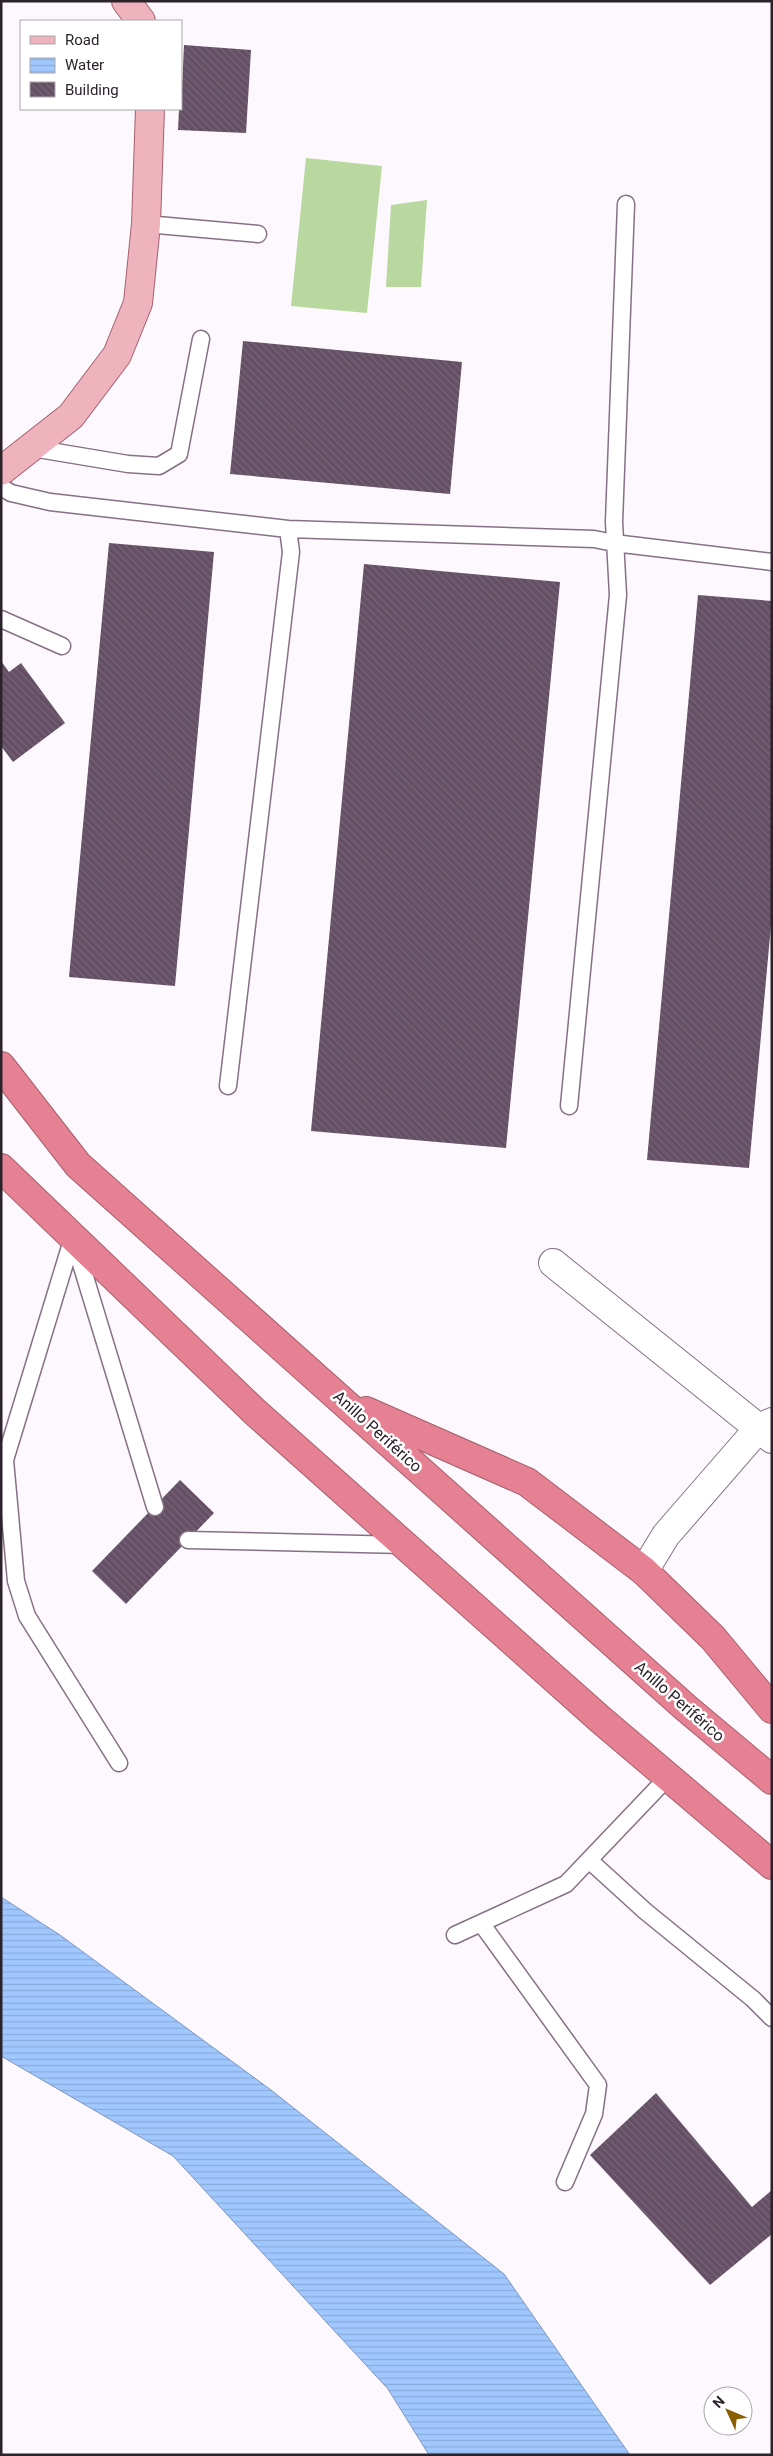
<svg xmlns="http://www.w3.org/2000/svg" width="773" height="2456" font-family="Roboto,sans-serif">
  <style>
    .garden { fill: #b8d89f }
    .water { fill: url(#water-rules); stroke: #7d96bf }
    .building { fill: url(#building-back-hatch) }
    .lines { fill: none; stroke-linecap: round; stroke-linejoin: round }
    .lane-casing { stroke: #867086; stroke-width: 19 }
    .street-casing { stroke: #867086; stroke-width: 30 }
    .primary-casing { stroke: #a4606e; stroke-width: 30 }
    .highway-casing { stroke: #a4606e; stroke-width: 30 }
    .lane { stroke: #fff; stroke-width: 16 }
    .street { stroke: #fff; stroke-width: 28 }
    .primary { stroke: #efb3be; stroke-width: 28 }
    .highway { stroke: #e58192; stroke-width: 28 }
    .labels { text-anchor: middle; stroke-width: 5; stroke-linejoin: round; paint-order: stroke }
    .street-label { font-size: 16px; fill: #2c222b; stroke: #fff }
  </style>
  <defs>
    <pattern id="water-rules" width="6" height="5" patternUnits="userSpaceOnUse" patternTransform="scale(1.25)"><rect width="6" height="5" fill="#a0c8ff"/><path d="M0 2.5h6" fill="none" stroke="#8aacdb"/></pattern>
    <pattern id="building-back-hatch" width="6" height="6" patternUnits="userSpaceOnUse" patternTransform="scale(1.25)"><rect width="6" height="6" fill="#644f64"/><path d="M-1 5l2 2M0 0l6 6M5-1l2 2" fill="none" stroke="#766576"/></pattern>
  </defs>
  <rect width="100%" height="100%" fill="#fdf8fd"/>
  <path class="garden" d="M306 158 382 166 367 313 291 306Z
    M427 200 421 287H386L391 205Z"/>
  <path class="water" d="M1 1897 60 1935 271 2090 504 2274 630 2455H429L388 2389 173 2156 1 2056Z"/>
  <path class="building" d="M184 45 251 50 246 133 178 130 179 109H181Z
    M243 341 462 362 450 494 230 474Z
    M109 543 214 552 175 986 69 977Z
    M364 564 560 582 506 1148 311 1131Z
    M698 595 772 601V914L749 1168 647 1160Z
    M1 661 9 672 21 663 65 723 13 762 1 746Z
    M180 1480 214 1513 126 1604 92 1571Z
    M656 2093 752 2207 772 2190V2234L710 2285 590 2155Z"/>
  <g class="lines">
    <g class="lane-casing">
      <path id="lane" d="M146 224 258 234
        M32 448 128 464 159 466 179 454 201 339
        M1 487 11 493 50 502 288 529 594 539 614 543 772 562
        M1 619 62 646
        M228 1086 291 552 288 529
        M569 1106 618 595 614 522 626 204
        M73 1237 5 1460 16 1581 27 1616 119 1763
        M75 1244 155 1507
        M188 1540 404 1545
        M589 1860 645 1911 753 1999 772 2018
        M481 1923 598 2085 594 2114 565 2182
        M455 1935 566 1884 668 1777"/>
    </g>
    <g class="street-casing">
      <path id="street" d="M553 1263 772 1439
        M644 1571 666 1535 759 1428 772 1422"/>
    </g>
    <g class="primary-casing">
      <path id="primary" d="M126 1 141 21
        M1 471 71 416 117 355 138 303 146 224 150 109"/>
    </g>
    <g class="highway-casing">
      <path id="highway" d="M1 1066 78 1165 686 1708 772 1780
        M1 1168 255 1412 601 1720 772 1865
        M366 1411 527 1482 644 1571 713 1638 772 1709"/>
    </g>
    <use href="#lane" class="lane"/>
    <use href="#street" class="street"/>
    <use href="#primary" class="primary"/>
    <use href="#highway" class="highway"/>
  </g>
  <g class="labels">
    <g class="street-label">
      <text transform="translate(378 1431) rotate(42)" y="6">Anillo Periférico</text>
      <text transform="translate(680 1701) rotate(41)" y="6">Anillo Periférico</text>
    </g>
  </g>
  <rect width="773" height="2456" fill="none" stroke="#2c222b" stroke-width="5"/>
  <rect x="20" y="20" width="162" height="90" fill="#ffffff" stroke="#aba7aa"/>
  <rect x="30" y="36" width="25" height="8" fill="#efb3be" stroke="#aba7aa"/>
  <text x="65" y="45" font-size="15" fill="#2c222b">Road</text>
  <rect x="30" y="58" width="25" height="15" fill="url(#water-rules)" stroke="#aba7aa"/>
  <text x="65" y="70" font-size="15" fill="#2c222b">Water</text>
  <rect x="30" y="82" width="25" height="15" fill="url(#building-back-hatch)" stroke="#aba7aa"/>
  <text x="65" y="95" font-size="15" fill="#2c222b">Building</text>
  <g transform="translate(728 2411) rotate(314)"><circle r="24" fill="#ffffff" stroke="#aba7aa"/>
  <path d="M0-4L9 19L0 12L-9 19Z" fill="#895e00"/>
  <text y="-8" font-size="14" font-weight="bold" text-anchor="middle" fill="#2c222b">N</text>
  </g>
</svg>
